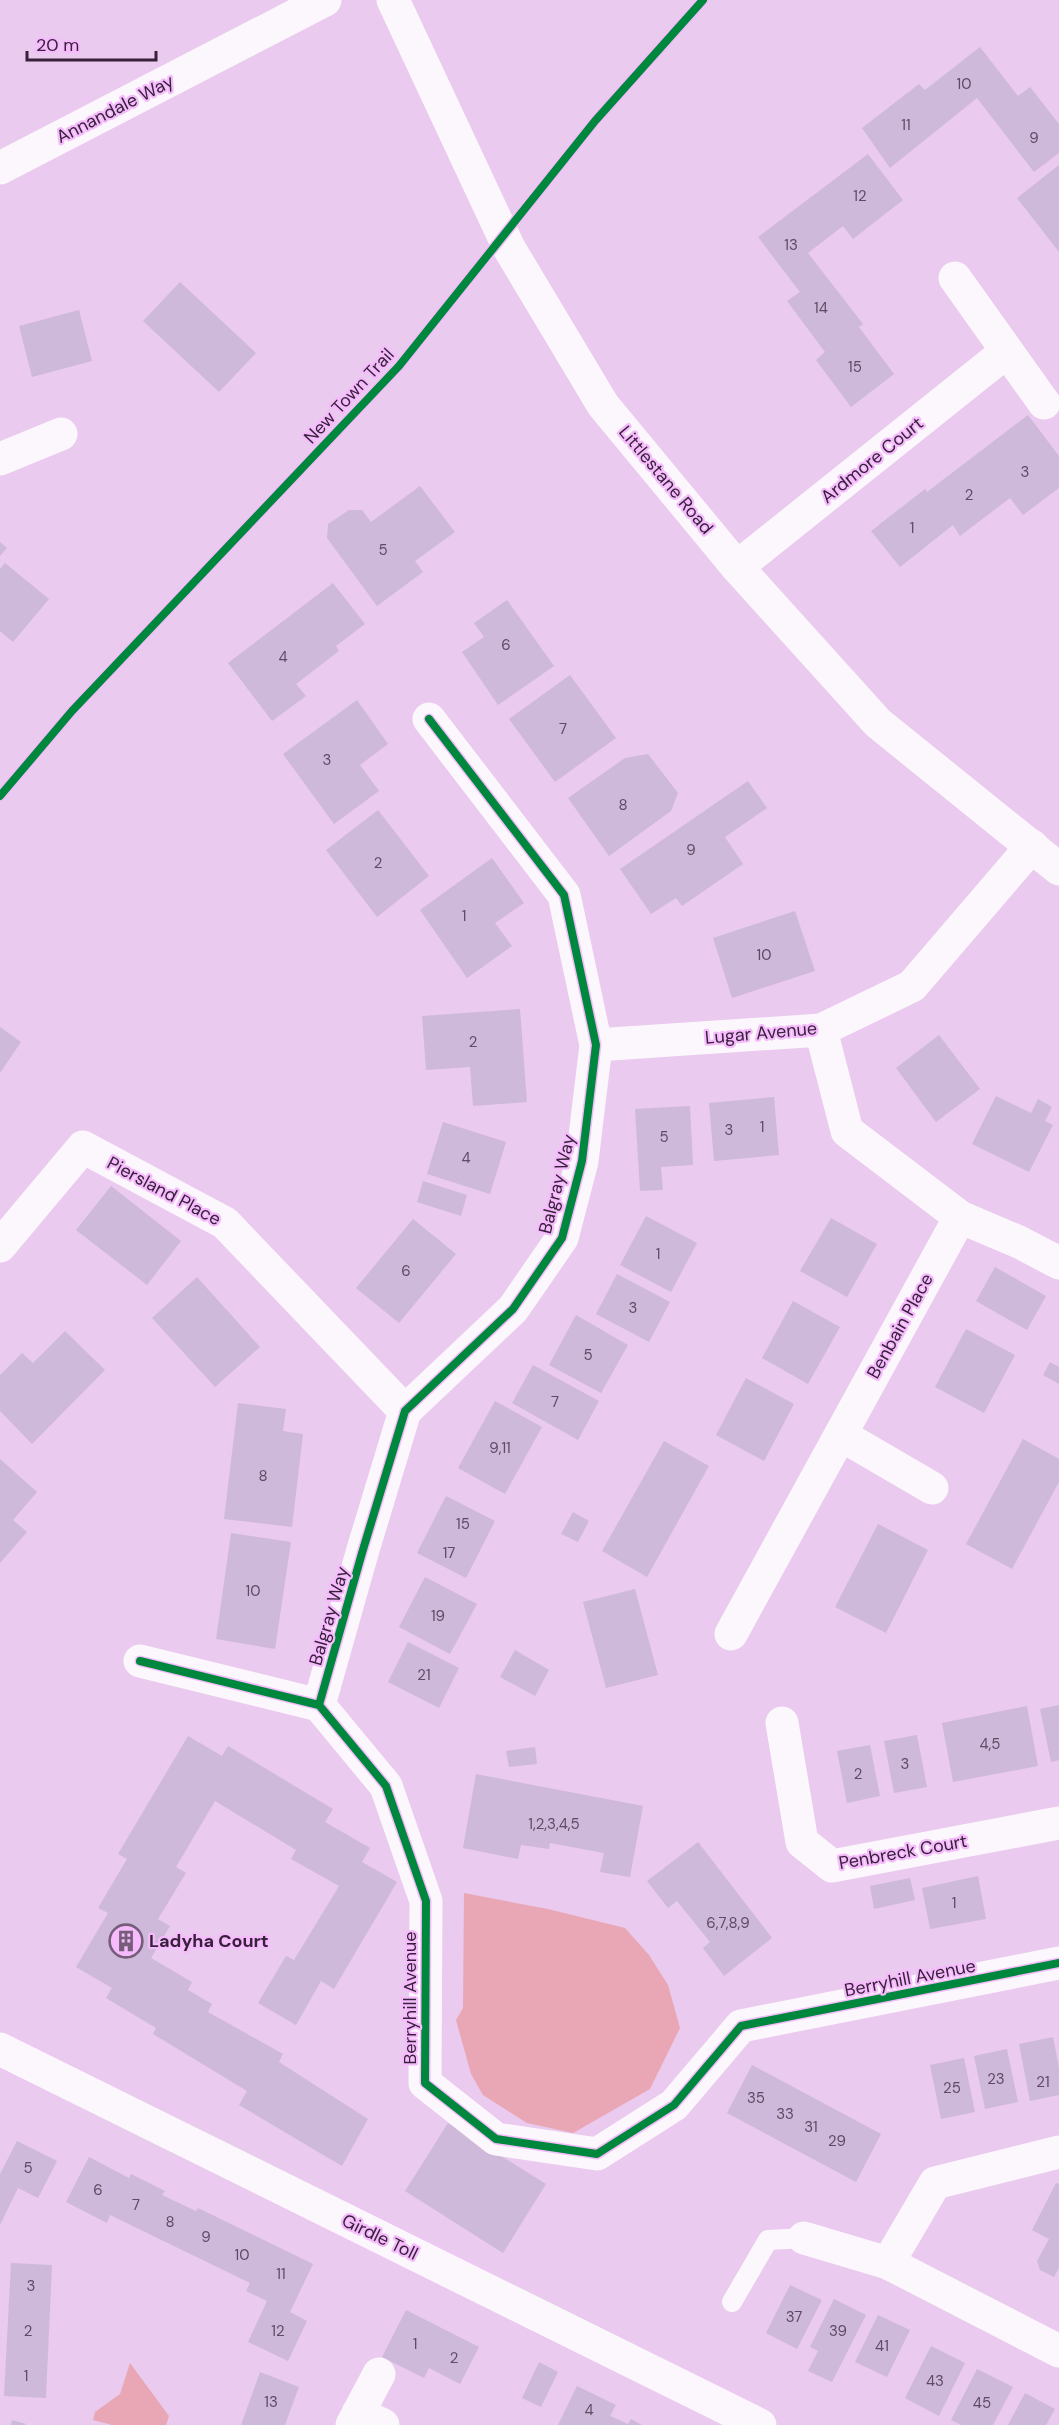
<svg xmlns="http://www.w3.org/2000/svg" width="1059" height="2425" font-family="'DM Sans',sans-serif">
  <style>
    .green { fill: #e9a7b5 }
    .building { fill: #ceb9da }
    .lines { fill: none; stroke-linecap: round; stroke-linejoin: round }
    .lane { stroke: #fcf7fc; stroke-width: 20 }
    .street { stroke: #fcf7fc; stroke-width: 33 }
    .secondary { stroke: #fcf7fc; stroke-width: 33 }
    .cycleway-casing { stroke: #f6bbfd; stroke-width: 11 }
    .cycleway { stroke: #00873e; stroke-width: 8 }
    .labels { text-anchor: middle; stroke-width: 4.5; stroke-linejoin: round; paint-order: stroke }
    .number-label { font-size: 15px; fill: #604a65 }
    .street-label { font-size: 18px; fill: #38223b; stroke: #f6bbfd }
    .poi-label { font-size: 18px; font-weight: bold; fill: #38223b; stroke: #f6bbfd; text-anchor: start }
  </style>
  <rect width="100%" height="100%" fill="#eacaee"/>
  <path class="green" d="M464 1893 548 1909 625 1928 649 1955 668 1985 680 2028 650 2089 573 2133 527 2123 483 2095 471 2074 456 2020 463 2008Z
    M130 2363 169 2416 166 2425H112L93 2420 95 2412 120 2394Z"/>
  <path class="building" d="M980 47 1018 96 1030 87 1059 124V153L1034 172 977 98 890 168 862 128 919 84 925 90Z
    M868 154 903 200 853 239 843 226 808 253 863 324 859 327 894 374 851 407 816 360 825 352 787 301 800 292 758 237Z
    M1059 165V252L1017 198Z
    M180 282 256 353 219 392 143 321Z
    M79 310 92 361 32 377 19 326Z
    M1028 415 1059 456V488L1023 515 1010 498 960 536 953 525 900 567 871 531 925 489 927 492Z
    M420 486 455 532 415 561 423 572 377 606 327 538 328 524 349 510H362L371 522Z
    M0 542 7 548 0 556Z
    M5 563 49 599 13 642 0 631V569Z
    M333 583 365 624 336 646 339 651 296 684 306 696 272 721 228 663Z
    M507 600 554 666 498 705 462 652 484 637 474 623Z
    M570 675 616 738 555 782 509 719Z
    M357 700 388 744 360 765 379 791 334 824 283 754Z
    M648 754 678 793 671 811 609 856 568 798 625 758Z
    M748 781 767 808 725 837 743 864 682 906 676 898 651 914 620 869Z
    M378 810 429 876 377 917 326 850Z
    M492 858 524 903 495 923 512 946 467 978 420 910Z
    M795 911 815 971 732 998 713 938Z
    M520 1009 527 1102 473 1106 470 1067 426 1070 422 1016Z
    M0 1027 21 1042 0 1073Z
    M939 1035 980 1089 936 1122 896 1068Z
    M996 1096 1031 1113 1038 1099 1052 1107 1045 1121 1053 1125 1029 1172 972 1144Z
    M774 1097 779 1155 714 1161 709 1103Z
    M690 1106 693 1165 661 1167 663 1190 640 1191 635 1109Z
    M443 1122 506 1142 490 1194 427 1174Z
    M423 1181 467 1195 461 1216 417 1202Z
    M111 1186 181 1241 147 1285 76 1230Z
    M646 1216 697 1243 671 1292 620 1265Z
    M831 1218 877 1244 847 1297 800 1271Z
    M413 1219 456 1254 399 1323 356 1288Z
    M995 1267 1046 1296 1027 1330 976 1301Z
    M617 1274 670 1302 649 1342 596 1314Z
    M197 1277 260 1347 215 1387 152 1318Z
    M793 1301 840 1327 808 1384 762 1358Z
    M576 1315 628 1345 601 1393 549 1365Z
    M966 1329 1015 1355 984 1413 935 1387Z
    M65 1331 105 1370 32 1444 0 1411V1375L22 1353 33 1363Z
    M1050 1362 1059 1367V1384L1043 1375Z
    M533 1365 599 1401 578 1440 512 1403Z
    M746 1378 794 1404 764 1461 716 1435Z
    M495 1401 542 1427 505 1494 458 1468Z
    M238 1403 286 1409 283 1431 303 1434 292 1527 224 1519Z
    M1023 1439 1059 1459V1482L1012 1569 966 1544Z
    M664 1441 709 1466 647 1577 602 1551Z
    M0 1459 37 1492 13 1520 27 1532 0 1563Z
    M446 1496 495 1521 466 1578 417 1553Z
    M573 1512 589 1521 578 1542 561 1534Z
    M878 1524 928 1550 886 1633 835 1607Z
    M231 1533 291 1542 275 1649 216 1639Z
    M425 1577 477 1604 450 1654 399 1627Z
    M635 1589 658 1675 606 1688 583 1602Z
    M408 1642 459 1668 439 1708 388 1682Z
    M515 1650 549 1670 535 1696 500 1677Z
    M1059 1705V1760L1051 1762 1040 1709Z
    M1027 1706 1038 1766 953 1782 942 1723Z
    M917 1735 927 1787 894 1793 884 1741Z
    M188 1736 222 1756 228 1746 333 1809 325 1822 370 1848 362 1862 397 1882 334 1989 321 1981 296 2025 258 2003 286 1956 294 1960 339 1886 291 1859 296 1850 215 1801 176 1867 186 1873 158 1919 170 1926 151 1958 192 1982 188 1990 212 2004 208 2012 283 2054 279 2062 368 2119 342 2166 239 2105 247 2091 153 2034 156 2028 106 1998 112 1988 76 1967 108 1913 98 1908 127 1859 118 1854Z
    M870 1745 880 1796 847 1803 837 1751Z
    M535 1747 537 1764 509 1767 506 1751Z
    M476 1774 643 1806 630 1877 600 1872 604 1853 550 1843 549 1849 521 1845 518 1859 463 1848Z
    M698 1842 772 1938 724 1976 703 1948 710 1942 677 1901 668 1908 647 1881Z
    M978 1876 986 1919 930 1929 922 1888Z
    M910 1878 915 1900 874 1909 870 1886Z
    M1053 2037 1059 2068V2095L1030 2101 1019 2044Z
    M1007 2049 1018 2102 985 2109 974 2056Z
    M964 2058 975 2112 941 2119 930 2065Z
    M752 2065 881 2134 856 2182 727 2113Z
    M448 2123 546 2184 503 2253 405 2191Z
    M17 2141 57 2161 38 2198 18 2188 0 2225V2174Z
    M89 2157 129 2178 131 2174 165 2191 162 2195 196 2211 198 2208 313 2264 290 2312 307 2321 288 2361 248 2342 267 2301 246 2291 250 2283 110 2215 107 2223 66 2202Z
    M1056 2183 1059 2184V2268L1054 2277 1040 2270 1037 2261 1049 2239 1032 2230Z
    M11 2263 52 2265 46 2398 4 2396Z
    M790 2285 822 2300 797 2349 766 2333Z
    M834 2299 866 2315 832 2382 808 2371 818 2351 810 2347Z
    M406 2310 479 2347 460 2384 429 2368 424 2378 382 2357Z
    M878 2315 910 2330 887 2377 855 2362Z
    M931 2346 965 2363 939 2416 905 2398Z
    M539 2362 558 2372 541 2407 522 2398Z
    M977 2369 1013 2387 993 2425H961L951 2420Z
    M260 2372 299 2387 285 2425H241Z
    M577 2386 616 2405 610 2416 628 2424 631 2419 642 2425H558Z
    M1025 2393 1055 2409 1046 2425H1008Z
    M12 2420 26 2424 25 2425H11Z"/>
  <g class="lines">
    <path class="lane" d="M732 2302 768 2240 804 2238"/>
    <path class="street" d="M0 168 325 0
      M955 278 1044 403
      M0 459 61 434
      M737 567 1006 352
      M821 1030 847 1131 960 1217 1019 1242 1059 1263
      M596 1045 821 1030 912 986 1032 846
      M0 1246 83 1147 225 1223 405 1411
      M841 1435 932 1488
      M731 1634 960 1217
      M140 1661 319 1705 386 1786 426 1901 425 2083 496 2139 597 2154 674 2105 741 2026 1059 1963
      M319 1705 362 1553 405 1411 513 1309 562 1238 582 1161 596 1045 564 895 429 719
      M782 1723 802 1842 832 1866 1059 1823
      M804 2238 888 2263 1059 2351
      M888 2263 935 2183 1059 2152
      M358 2413 383 2425
      M352 2425 379 2374"/>
    <path class="secondary" d="M393 0 509 248 603 405 737 567 878 723 1059 869
      M0 2049 760 2425"/>
    <g class="cycleway-casing">
      <path id="cycleway" d="M0 796 72 711 399 366 595 121 703 0
        M140 1661 319 1705 386 1786 426 1901 425 2083 496 2139 597 2154 674 2105 741 2026 1059 1963
        M319 1705 362 1553 405 1411 513 1309 562 1238 582 1161 596 1045 564 895 429 719"/>
    </g>
    <use href="#cycleway" class="cycleway"/>
  </g>
  <defs>
    <g id="building-ring" transform="scale(1.725)"><circle r="9.5" fill="#f6bbfd" stroke="#765d7a" stroke-width="1.5"/><path d="M-4-6H4V6H1V3H-1V6H-4ZM-2.5-4.3h1.7v1.8h-1.7ZM.8-4.3h1.7v1.8H.8ZM-2.5-1h1.7V.8h-1.7ZM.8-1h1.7V.8H.8Z" fill="#765d7a"/></g>
  </defs>
  <g fill-rule="evenodd">
    <use href="#building-ring" x="126" y="1941"/>
  </g>
  <g class="labels">
    <g class="number-label">
      <text x="964" y="89">10</text>
      <text x="906" y="130">11</text>
      <text x="1034" y="143">9</text>
      <text x="860" y="201">12</text>
      <text x="791" y="250">13</text>
      <text x="821" y="313">14</text>
      <text x="855" y="372">15</text>
      <text x="1025" y="477">3</text>
      <text x="969" y="500">2</text>
      <text x="912" y="533">1</text>
      <text x="383" y="555">5</text>
      <text x="506" y="650">6</text>
      <text x="283" y="662">4</text>
      <text x="563" y="734">7</text>
      <text x="327" y="765">3</text>
      <text x="623" y="810">8</text>
      <text x="691" y="855">9</text>
      <text x="378" y="868">2</text>
      <text x="464" y="921">1</text>
      <text x="764" y="960">10</text>
      <text x="473" y="1047">2</text>
      <text x="762" y="1132">1</text>
      <text x="729" y="1135">3</text>
      <text x="664" y="1142">5</text>
      <text x="466" y="1163">4</text>
      <text x="658" y="1259">1</text>
      <text x="406" y="1276">6</text>
      <text x="633" y="1313">3</text>
      <text x="588" y="1360">5</text>
      <text x="555" y="1407">7</text>
      <text x="500" y="1453">9,11</text>
      <text x="263" y="1481">8</text>
      <text x="463" y="1529">15</text>
      <text x="449" y="1558">17</text>
      <text x="253" y="1596">10</text>
      <text x="438" y="1621">19</text>
      <text x="424" y="1680">21</text>
      <text x="990" y="1749">4,5</text>
      <text x="905" y="1769">3</text>
      <text x="858" y="1779">2</text>
      <text x="554" y="1829">1,2,3,4,5</text>
      <text x="954" y="1908">1</text>
      <text x="728" y="1928">6,7,8,9</text>
      <text x="996" y="2084">23</text>
      <text x="1043" y="2087">21</text>
      <text x="952" y="2093">25</text>
      <text x="756" y="2103">35</text>
      <text x="785" y="2119">33</text>
      <text x="811" y="2132">31</text>
      <text x="837" y="2146">29</text>
      <text x="28" y="2173">5</text>
      <text x="98" y="2195">6</text>
      <text x="136" y="2210">7</text>
      <text x="170" y="2227">8</text>
      <text x="206" y="2242">9</text>
      <text x="242" y="2260">10</text>
      <text x="281" y="2279">11</text>
      <text x="31" y="2291">3</text>
      <text x="794" y="2322">37</text>
      <text x="28" y="2336">2</text>
      <text x="278" y="2336">12</text>
      <text x="838" y="2336">39</text>
      <text x="415" y="2349">1</text>
      <text x="882" y="2351">41</text>
      <text x="454" y="2363">2</text>
      <text x="26" y="2381">1</text>
      <text x="935" y="2386">43</text>
      <text x="271" y="2407">13</text>
      <text x="982" y="2408">45</text>
      <text x="589" y="2415">4</text>
    </g>
    <g class="street-label">
      <text transform="translate(115 109) rotate(-27)" y="6">Annandale Way</text>
      <text transform="translate(349 396) rotate(-47)" y="6">New Town Trail</text>
      <text transform="translate(872 460) rotate(-39)" y="6">Ardmore Court</text>
      <text transform="translate(666 480) rotate(50)" y="6">Littlestane Road</text>
      <text transform="translate(761 1033) rotate(-5)" y="6">Lugar Avenue</text>
      <text transform="translate(557 1184) rotate(-76)" y="6">Balgray Way</text>
      <text transform="translate(164 1191) rotate(28)" y="6">Piersland Place</text>
      <text transform="translate(900 1326) rotate(-61)" y="6">Benbain Place</text>
      <text transform="translate(329 1616) rotate(-74)" y="6">Balgray Way</text>
      <text transform="translate(903 1852) rotate(-10)" y="6">Penbreck Court</text>
      <text transform="translate(910 1978) rotate(-11)" y="6">Berryhill Avenue</text>
      <text transform="translate(410 1998) rotate(-90)" y="6">Berryhill Avenue</text>
      <text transform="translate(380 2237) rotate(26)" y="6">Girdle Toll</text>
    </g>
    <g class="poi-label">
      <text x="149" y="1947">Ladyha Court</text>
    </g>
  </g>
  <path d="M27 51v9h129v-9" fill="none" stroke="#38223b" stroke-width="3"/>
  <text x="36" y="51" font-size="18" fill="#38223b" stroke="#f6bbfd" stroke-width="4.5" paint-order="stroke">20 m</text>
</svg>
